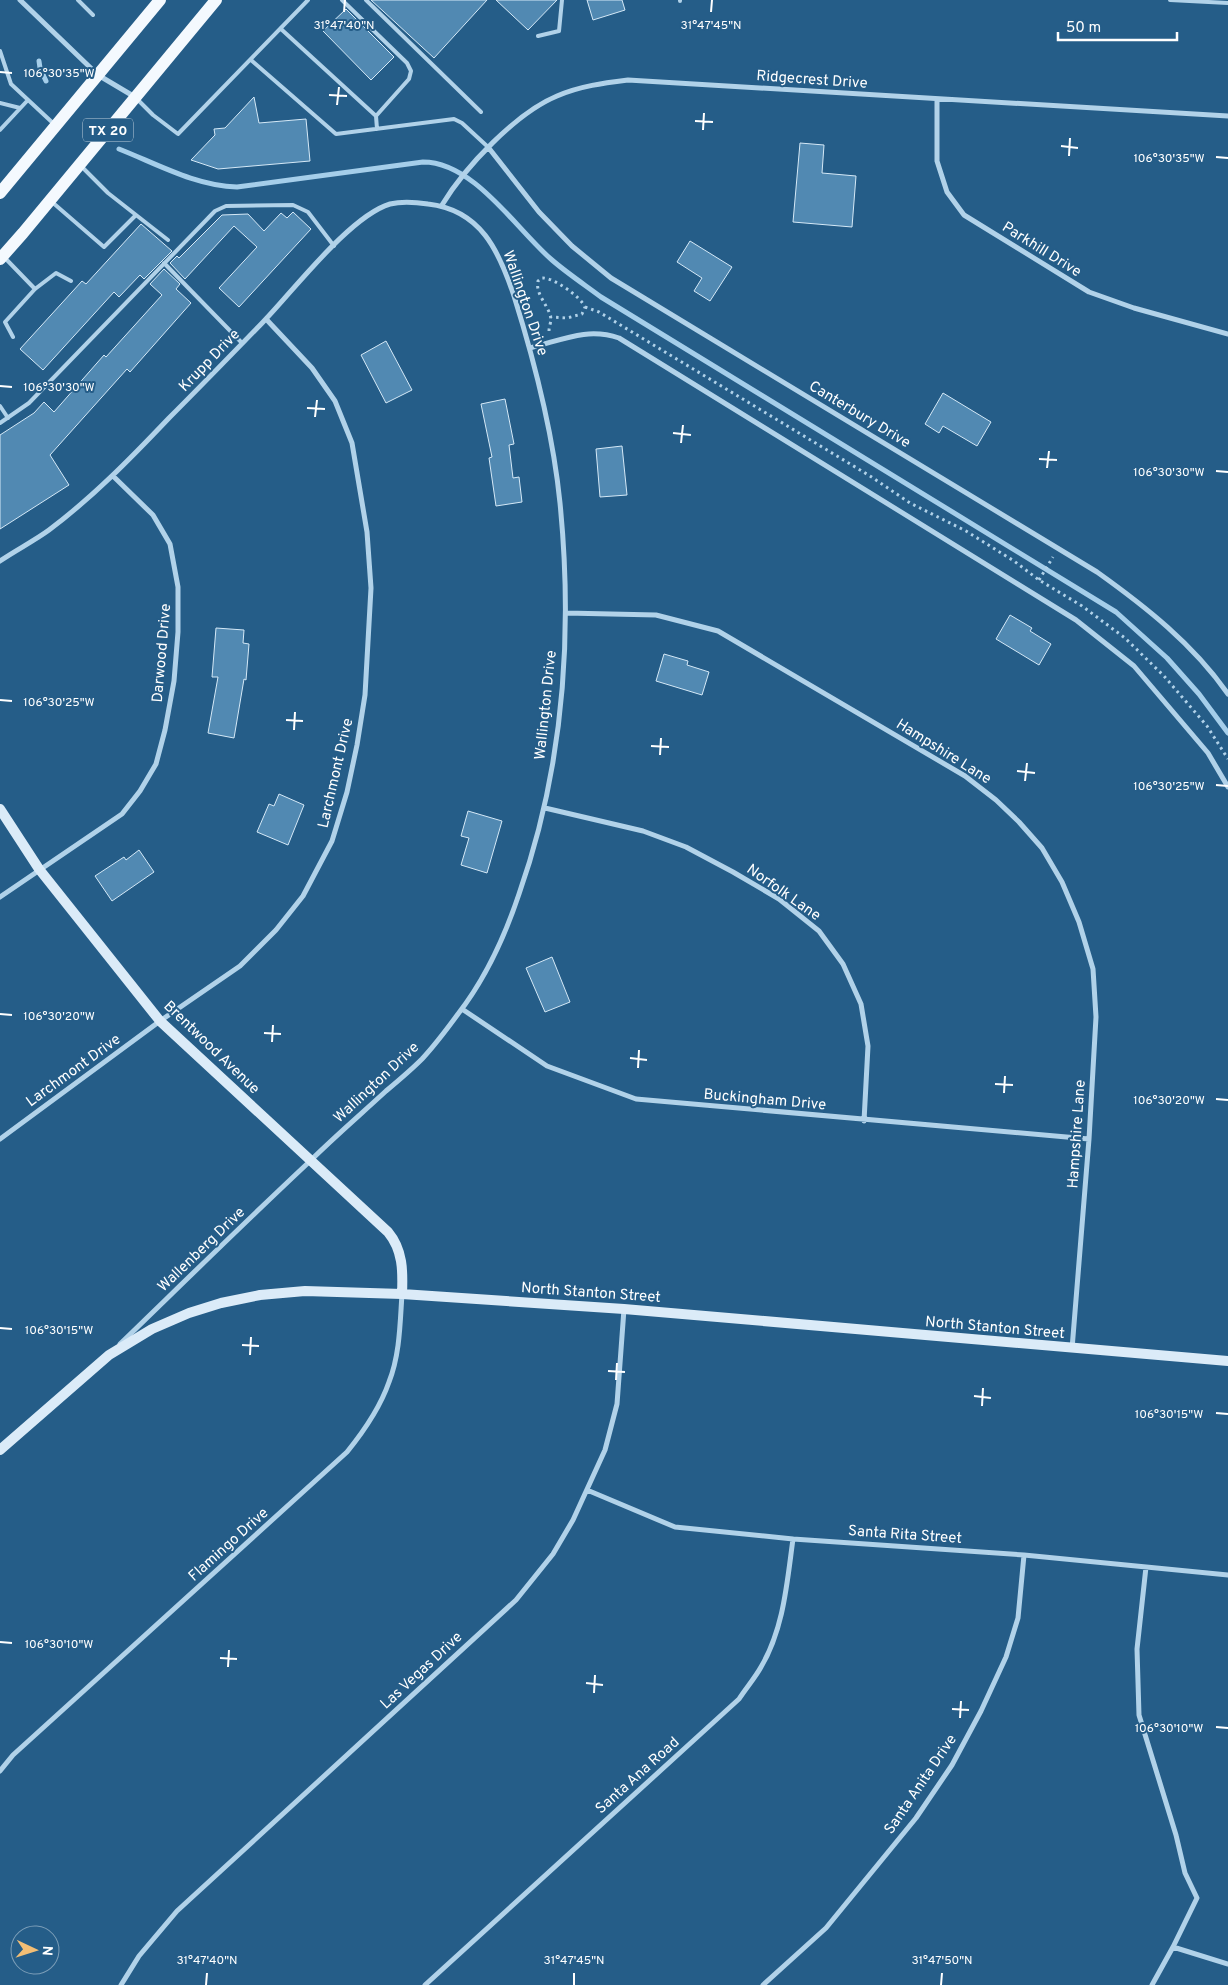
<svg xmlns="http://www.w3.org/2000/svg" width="1228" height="1985" font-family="Overpass,sans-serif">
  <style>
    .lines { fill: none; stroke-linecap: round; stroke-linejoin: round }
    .stream { stroke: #a5ceea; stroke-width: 5 }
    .building { fill: #5189b2; stroke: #d5e9f7 }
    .path { stroke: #b1d2e9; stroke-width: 3; stroke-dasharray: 2.5 4; stroke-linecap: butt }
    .lane { stroke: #b1d2e9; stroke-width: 4 }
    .street { stroke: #b1d2e9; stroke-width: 5 }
    .secondary { stroke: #dbebf8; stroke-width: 10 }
    .primary { stroke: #f4f9fe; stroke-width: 12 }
    .ticks { fill: none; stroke: #fff; stroke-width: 2 }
    .labels { text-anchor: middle; stroke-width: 4; stroke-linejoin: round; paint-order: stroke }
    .shield { fill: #255d88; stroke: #becedb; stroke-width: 1 }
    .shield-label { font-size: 14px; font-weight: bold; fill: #fff }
    .street-label { font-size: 15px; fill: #fff; stroke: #255d88 }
    .ticks-label { font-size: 12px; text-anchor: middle; fill: #fff; stroke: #255d88; stroke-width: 4; stroke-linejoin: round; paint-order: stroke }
  </style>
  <rect width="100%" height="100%" fill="#255d88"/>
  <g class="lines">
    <path class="stream" d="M39 61 40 68 46 81
      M119 149C157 164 196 186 237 187L423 162C474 162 516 229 552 260 567 273 585 285 601 297L1116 612 1167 658 1199 694 1228 733"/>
  </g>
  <path class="building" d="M371 0H487L434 58Z
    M496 0H557L528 30Z
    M587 0H622L625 10 593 20Z
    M346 9 394 57 371 80 323 31Z
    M254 97 259 123 306 119 310 161 218 169 191 160 215 135 214 129 225 128Z
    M800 143 824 145 822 173 856 176 852 227 793 222Z
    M293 212 311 229 239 307 219 288 257 247 234 226 185 279 170 263 177 256 179 258 222 215 248 214 264 231 281 213 287 218Z
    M141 224 172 251 144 279 140 275 119 297 114 292 43 370 20 349 82 281 86 284Z
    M690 241 732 267 710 301 694 291 702 278 677 262Z
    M164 269 180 284 176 289 191 303 130 372 127 369 50 455 69 485 0 529V435L34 413 44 402 54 412 104 355 106 357 162 295 150 284Z
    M386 341 412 390 386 403 361 355Z
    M943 393 991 422 977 446 943 426 939 433 925 424Z
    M505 399 514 444 509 445 513 478 519 477 522 502 496 506 489 458 492 457 481 404Z
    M622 446 627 495 600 497 596 449Z
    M1010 615 1032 628 1030 631 1051 644 1039 665 996 639Z
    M216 628 244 630 243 643 249 644 246 680 244 679 234 738 208 733 218 677H212Z
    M664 654 688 661 687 665 709 672 702 695 656 681Z
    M279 794 304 805 288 845 257 832 269 804 274 806Z
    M468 811 502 821 487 873 461 865 469 838 461 836Z
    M139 850 154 872 112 901 95 876 124 857 126 860Z
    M552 957 570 1002 545 1012 526 968Z"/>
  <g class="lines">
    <path class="path" d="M585 307 599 312 870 476 910 503 966 531 1014 561 1039 580 1082 606 1125 638 1164 676 1207 726 1228 759
      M549 331C549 327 551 322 551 319 549 305 535 295 538 281L542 278C553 277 581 297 585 307L582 314 567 318 551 317
      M1039 580 1053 557"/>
    <path class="lane" d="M78 0 93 15
      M342 0 407 63 411 71 409 79 376 116
      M366 0 481 112
      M1170 0 1228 3
      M680 1V0
      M281 29 376 116 377 129
      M538 36 559 31 562 0
      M0 51 11 84 55 125
      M251 60 336 134 454 119 462 123 488 147
      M137 99 153 115 178 134 308 0
      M0 103 20 108
      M0 130 27 101
      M82 167 108 193 168 240
      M52 202 104 247 136 215
      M4 257 35 289
      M164 263 242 343
      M13 337 5 322 35 289 56 273 71 281
      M0 406 8 418
      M0 423 29 403 215 211 226 206 293 205 308 212 334 246"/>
    <path class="street" d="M20 0 98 75 135 97
      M937 99V161L947 192 964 215 1089 292 1134 308 1228 334
      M488 147 539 212 572 246 611 278 1097 572C1146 607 1193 644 1228 694
      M442 205C465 167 516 113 557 96 580 86 604 83 628 80L1228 116
      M530 348C562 340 587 327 619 338L1076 620 1134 666 1208 753 1228 787
      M0 561C16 550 34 541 49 530 93 497 131 458 169 418 201 386 232 354 264 321 294 290 350 216 390 204 402 201 415 202 428 204 481 210 499 251 514 296 535 363 553 433 560 503 573 634 563 769 519 894 505 936 486 978 458 1014 447 1029 435 1045 422 1059 411 1070 398 1081 386 1091 360 1115 333 1138 308 1163 245 1222 183 1283 120 1344
      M566 613 656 615 718 631 965 776 996 800 1019 822 1042 848 1062 882 1079 922 1093 969 1096 1017 1089 1139 1072 1349
      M545 808 643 831 686 847 733 872 779 899 819 931 843 964 861 1004 868 1046 864 1121
      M0 897 122 814 140 791 156 764 165 730 174 681 178 632V587L170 544 153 515 113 476
      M462 1009 547 1066 636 1099 1089 1139
      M0 1139 160 1021 240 966 276 930 303 896 332 841 347 792 357 745 365 695 371 588 367 532 352 443 335 401 312 368 266 319
      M587 1490 675 1527 793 1539 1024 1555 1228 1575
      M1146 1567 1137 1649 1139 1715 1176 1835 1185 1873 1197 1898 1173 1947 1152 1985
      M0 1771 13 1755 347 1452C364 1431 380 1408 389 1382 400 1354 400 1323 402 1294
      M1173 1947 1228 1964
      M121 1985 139 1956 177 1911 516 1600 553 1554 573 1520 605 1450 617 1404 624 1309
      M425 1985 739 1699C746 1688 755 1678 761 1667 784 1628 787 1582 793 1539
      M763 1985 826 1928 916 1818 952 1765 981 1711 1006 1657 1018 1618 1024 1555"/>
    <path class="secondary" d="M0 809 39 869 160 1021 388 1232C403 1250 403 1271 402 1294
      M0 1450 109 1355 152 1329 189 1313 221 1303 260 1295 305 1291 402 1294 624 1309 1228 1361"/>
    <path class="primary" d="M0 193 160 0
      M0 259 23 233 216 0"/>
  </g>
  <path class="ticks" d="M344 12 345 0M711 12 712 0M0 72 12 73M329 95 347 96M337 105 339 87M695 121 713 122M703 130 704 113M1061 146 1078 148M1069 156 1070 138M1216 157 1228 158M0 386 12 387M307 408 325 409M315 417 317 400M673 433 691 435M681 443 683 425M1039 459 1057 460M1047 468 1049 451M1216 471 1228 472M0 700 12 701M286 720 303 721M294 730 295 712M651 746 669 747M660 755 661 738M1017 771 1035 773M1025 781 1027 763M1216 785 1228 786M0 1014 12 1015M264 1033 281 1034M272 1042 273 1025M630 1058 647 1060M638 1068 639 1050M995 1084 1013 1085M1004 1093 1005 1076M1216 1099 1228 1100M0 1328 12 1329M242 1345 259 1346M250 1355 251 1337M608 1371 625 1372M616 1380 617 1363M974 1396 991 1398M982 1406 983 1388M1216 1413 1228 1414M0 1642 12 1643M220 1658 237 1659M228 1667 229 1650M586 1683 603 1685M594 1693 595 1675M952 1709 969 1710M960 1718 961 1701M1216 1727 1228 1728M206 1985 207 1973M574 1985V1973M941 1985 942 1973"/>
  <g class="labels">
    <rect class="shield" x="83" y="118.5" width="50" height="23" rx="4"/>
    <g class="shield-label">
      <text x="108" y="135">TX 20</text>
    </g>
    <g class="street-label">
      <text transform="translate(812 79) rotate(4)" y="5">Ridgecrest Drive</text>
      <text transform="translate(1042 249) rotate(32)" y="5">Parkhill Drive</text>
      <text transform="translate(526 303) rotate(71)" y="5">Wallington Drive</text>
      <text transform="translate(209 360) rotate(-46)" y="5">Krupp Drive</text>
      <text transform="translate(860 414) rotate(31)" y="5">Canterbury Drive</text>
      <text transform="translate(161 653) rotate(-85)" y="5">Darwood Drive</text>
      <text transform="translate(545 705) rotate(-84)" y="5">Wallington Drive</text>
      <text transform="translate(944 751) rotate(32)" y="5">Hampshire Lane</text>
      <text transform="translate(335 773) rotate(-77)" y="5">Larchmont Drive</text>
      <text transform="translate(784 892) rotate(35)" y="5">Norfolk Lane</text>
      <text transform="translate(212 1047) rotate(44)" y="5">Brentwood Avenue</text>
      <text transform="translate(73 1070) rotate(-36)" y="5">Larchmont Drive</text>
      <text transform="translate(376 1082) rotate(-43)" y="5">Wallington Drive</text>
      <text transform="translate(765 1099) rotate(5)" y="5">Buckingham Drive</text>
      <text transform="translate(1076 1134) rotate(-86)" y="5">Hampshire Lane</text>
      <text transform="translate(201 1249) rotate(-44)" y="5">Wallenberg Drive</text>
      <text transform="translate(591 1292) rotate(4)" y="5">North Stanton Street</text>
      <text transform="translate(995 1327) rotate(5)" y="5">North Stanton Street</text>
      <text transform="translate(905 1534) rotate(4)" y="5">Santa Rita Street</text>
      <text transform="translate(228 1544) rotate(-42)" y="5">Flamingo Drive</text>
      <text transform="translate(421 1670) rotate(-43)" y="5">Las Vegas Drive</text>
      <text transform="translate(637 1775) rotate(-42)" y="5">Santa Ana Road</text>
      <text transform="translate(920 1784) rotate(-56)" y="5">Santa Anita Drive</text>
    </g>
  </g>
  <g class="ticks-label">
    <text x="344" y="29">31°47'40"N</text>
    <text x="711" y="29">31°47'45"N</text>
    <text x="59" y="77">106°30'35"W</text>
    <text x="1169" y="162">106°30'35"W</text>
    <text x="59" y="391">106°30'30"W</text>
    <text x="1169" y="476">106°30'30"W</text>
    <text x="59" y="706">106°30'25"W</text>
    <text x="1169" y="790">106°30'25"W</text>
    <text x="59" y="1020">106°30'20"W</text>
    <text x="1169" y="1104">106°30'20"W</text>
    <text x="59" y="1334">106°30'15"W</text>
    <text x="1169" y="1418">106°30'15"W</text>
    <text x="59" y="1648">106°30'10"W</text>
    <text x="1169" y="1732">106°30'10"W</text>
    <text x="207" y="1964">31°47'40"N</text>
    <text x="574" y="1964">31°47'45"N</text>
    <text x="942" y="1964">31°47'50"N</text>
  </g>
  <g transform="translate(35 1950) rotate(94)"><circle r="24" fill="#255d88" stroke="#7c9eb8"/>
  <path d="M0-4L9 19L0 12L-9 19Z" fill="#f3be75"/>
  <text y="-8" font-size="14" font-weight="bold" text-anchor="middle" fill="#ffffff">N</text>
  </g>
  <path d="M1058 32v8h119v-8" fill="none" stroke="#ffffff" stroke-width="2.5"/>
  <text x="1066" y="32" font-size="15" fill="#ffffff" stroke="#255d88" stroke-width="4" paint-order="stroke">50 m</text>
</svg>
